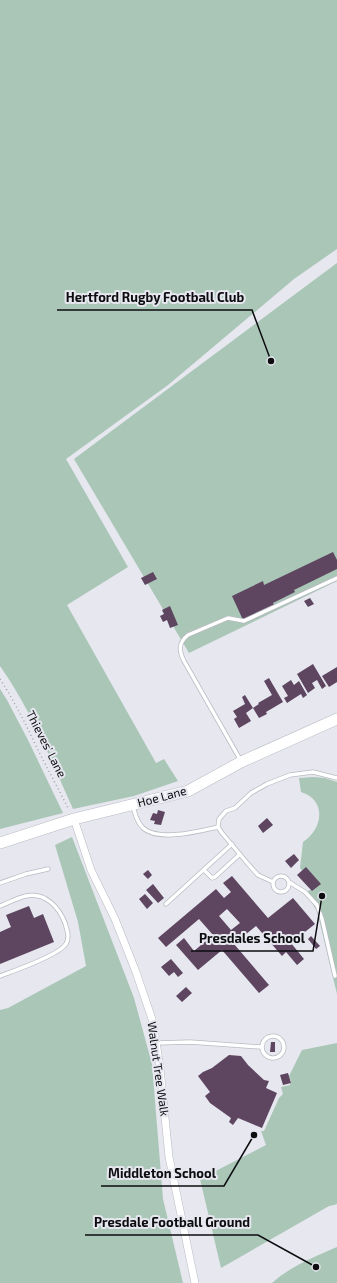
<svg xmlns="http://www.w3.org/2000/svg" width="337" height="1283" font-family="'Exo 2',sans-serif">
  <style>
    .green { fill: #aac6b7 }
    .building { fill: #5e4560; fill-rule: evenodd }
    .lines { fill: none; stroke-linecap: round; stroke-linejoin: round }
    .lane-casing { stroke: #b9bbc2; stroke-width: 5 }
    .street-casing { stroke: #b9bbc2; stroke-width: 8 }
    .secondary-casing { stroke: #b9bbc2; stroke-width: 12 }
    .path { stroke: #a2a3a9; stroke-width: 1.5; stroke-dasharray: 1 3; stroke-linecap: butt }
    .lane { stroke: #fff; stroke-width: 3.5 }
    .street { stroke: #fff; stroke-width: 7 }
    .secondary { stroke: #fff; stroke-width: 11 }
    .labels { text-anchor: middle; stroke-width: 4; stroke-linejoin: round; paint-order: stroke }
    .street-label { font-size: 12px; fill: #0d0d10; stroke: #e6e7ef }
    .leader { fill: none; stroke: #0d0d10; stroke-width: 1.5 }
    .callout-dot { fill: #0d0d10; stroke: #e6e7ef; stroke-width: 1.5 }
    .callout-label { font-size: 13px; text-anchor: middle; font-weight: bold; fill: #0d0d10; stroke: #e6e7ef; stroke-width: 4; stroke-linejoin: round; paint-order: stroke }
  </style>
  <rect width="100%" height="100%" fill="#e6e7ef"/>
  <path class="green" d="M0 0H337V249L294 279 168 385 66 459 128 567 67 605 156 763 164 759 178 781 134 796 73 809C51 760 31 710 0 666Z
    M337 263V581L189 653 74 459Z
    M0 689 7 700 28 740 63 813 0 829Z
    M313 777 325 778 337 782V994L317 911 306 893 315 886 300 868 303 842C323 829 327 800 301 792L299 778Z
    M72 837 134 998 152 1064 163 1199 183 1283H0V1010L8 1008 86 966 78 922 55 845Z
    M337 1043V1204L334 1205 329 1206 221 1268 200 1179 266 1145 261 1131H264L279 1098 283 1094 281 1087 290 1085 291 1081 289 1076 302 1050Z
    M337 1247V1283H272C291 1266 314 1257 337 1247Z"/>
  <path class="building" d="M333 552 337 560V569L294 590 295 592 273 603 274 605 243 620 232 596 263 581 264 585Z
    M153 572 157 579 145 585 141 578Z
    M310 598 314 604 308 607 304 601Z
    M170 606 178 625 170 628 167 620 163 622 160 616 164 614 162 610Z
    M313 664 326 686 322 689 317 680 312 683 315 688 308 693 297 674Z
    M337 667V682L329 687 322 676Z
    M269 678 283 702 266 712 267 714 259 718 253 708 259 704 258 703 272 695 264 681Z
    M291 680 294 685 299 681 307 695 303 698 301 694 287 703 284 698 288 696 282 686Z
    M245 695 253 708 246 713 251 721 239 728 234 719 237 717 233 711 245 704 242 697Z
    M158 810 165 812 161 825 154 824 155 821 150 820 153 813 157 814Z
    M267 818 273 825 263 833 258 826Z
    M294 854 299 860 291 868 285 861Z
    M306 867 321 884 312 891 297 875Z
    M148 870 152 875 148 879 143 874Z
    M232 876 268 918 293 898 315 924 291 943 304 959 297 965 286 952 282 956 256 926 234 944 269 985 259 993 222 950 198 970 176 945 184 938 194 951 213 935 199 919 166 947 158 938 216 889 224 898 231 892 223 883ZM227 909 240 923 231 930 219 916Z
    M153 884 164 898 158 903 146 890Z
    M145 894 153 903 147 909 139 899Z
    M29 906 34 918 43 914 54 942 0 964V932L11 927 6 915Z
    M311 936 320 946 316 949 308 939Z
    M171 959 183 973 178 977 174 972 169 976 161 967Z
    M186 987 192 993 182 1002 176 996Z
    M271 1042H275V1052H270Z
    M229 1055 241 1056 248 1065 264 1080 269 1081 266 1088 277 1093 262 1128 238 1118 233 1125 229 1122 231 1118 210 1103 205 1096 210 1092 198 1076 203 1072 212 1068Z
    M288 1073 291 1083 283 1085 280 1075Z"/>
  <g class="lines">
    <g class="lane-casing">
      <path id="lane" d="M241 761 184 661C179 651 178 643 188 635L228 618 244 621 337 578
        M133 806C135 814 137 822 143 828 159 842 200 831 218 827
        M204 870 212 878 215 877 240 854
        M273 884a8 8 0 1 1 16 0a8 8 0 1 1-16 0Z
        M273 882 258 875 248 864 222 833 218 827 219 819 226 811 235 808 251 793 267 784 290 775 313 772 337 778
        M289 882 305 892 317 905 322 919 335 976
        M0 883 26 874 48 869
        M166 904 232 844
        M0 906C8 903 17 898 26 896 45 892 59 907 65 923 67 930 70 937 66 944 59 955 14 971 0 976
        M262 1047a11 11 0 1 1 22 0a11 11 0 1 1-22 0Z
        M157 1043 190 1042 261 1047"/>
    </g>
    <g class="street-casing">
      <path id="street" d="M74 819 91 870 115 919 136 972 153 1022 160 1068 169 1157 195 1283"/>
    </g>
    <g class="secondary-casing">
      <path id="secondary" d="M0 843 74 819 188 791 241 762 337 719"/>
    </g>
    <path class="path" d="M0 679C15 702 26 725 38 750 48 770 59 790 69 810"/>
    <use href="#lane" class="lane"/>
    <use href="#street" class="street"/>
    <use href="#secondary" class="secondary"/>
  </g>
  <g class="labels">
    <g class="street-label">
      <text transform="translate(46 744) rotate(63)" y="4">Thieves' Lane</text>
      <text transform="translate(162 797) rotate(-15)" y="4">Hoe Lane</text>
      <text transform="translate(158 1069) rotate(82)" y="4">Walnut Tree Walk</text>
    </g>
  </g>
  <path class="leader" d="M271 361L252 310H57M322 896L313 951H191M254 1135L224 1186H101M316 1267L258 1235H85"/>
  <g class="callout-dot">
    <circle cx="271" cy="361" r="4"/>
    <circle cx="322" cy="896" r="4"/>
    <circle cx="254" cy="1135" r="4"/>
    <circle cx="316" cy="1267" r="4"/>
  </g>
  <g class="callout-label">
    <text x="155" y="302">Hertford Rugby Football Club</text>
    <text x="252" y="943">Presdales School</text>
    <text x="162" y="1178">Middleton School</text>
    <text x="172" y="1227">Presdale Football Ground</text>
  </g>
</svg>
